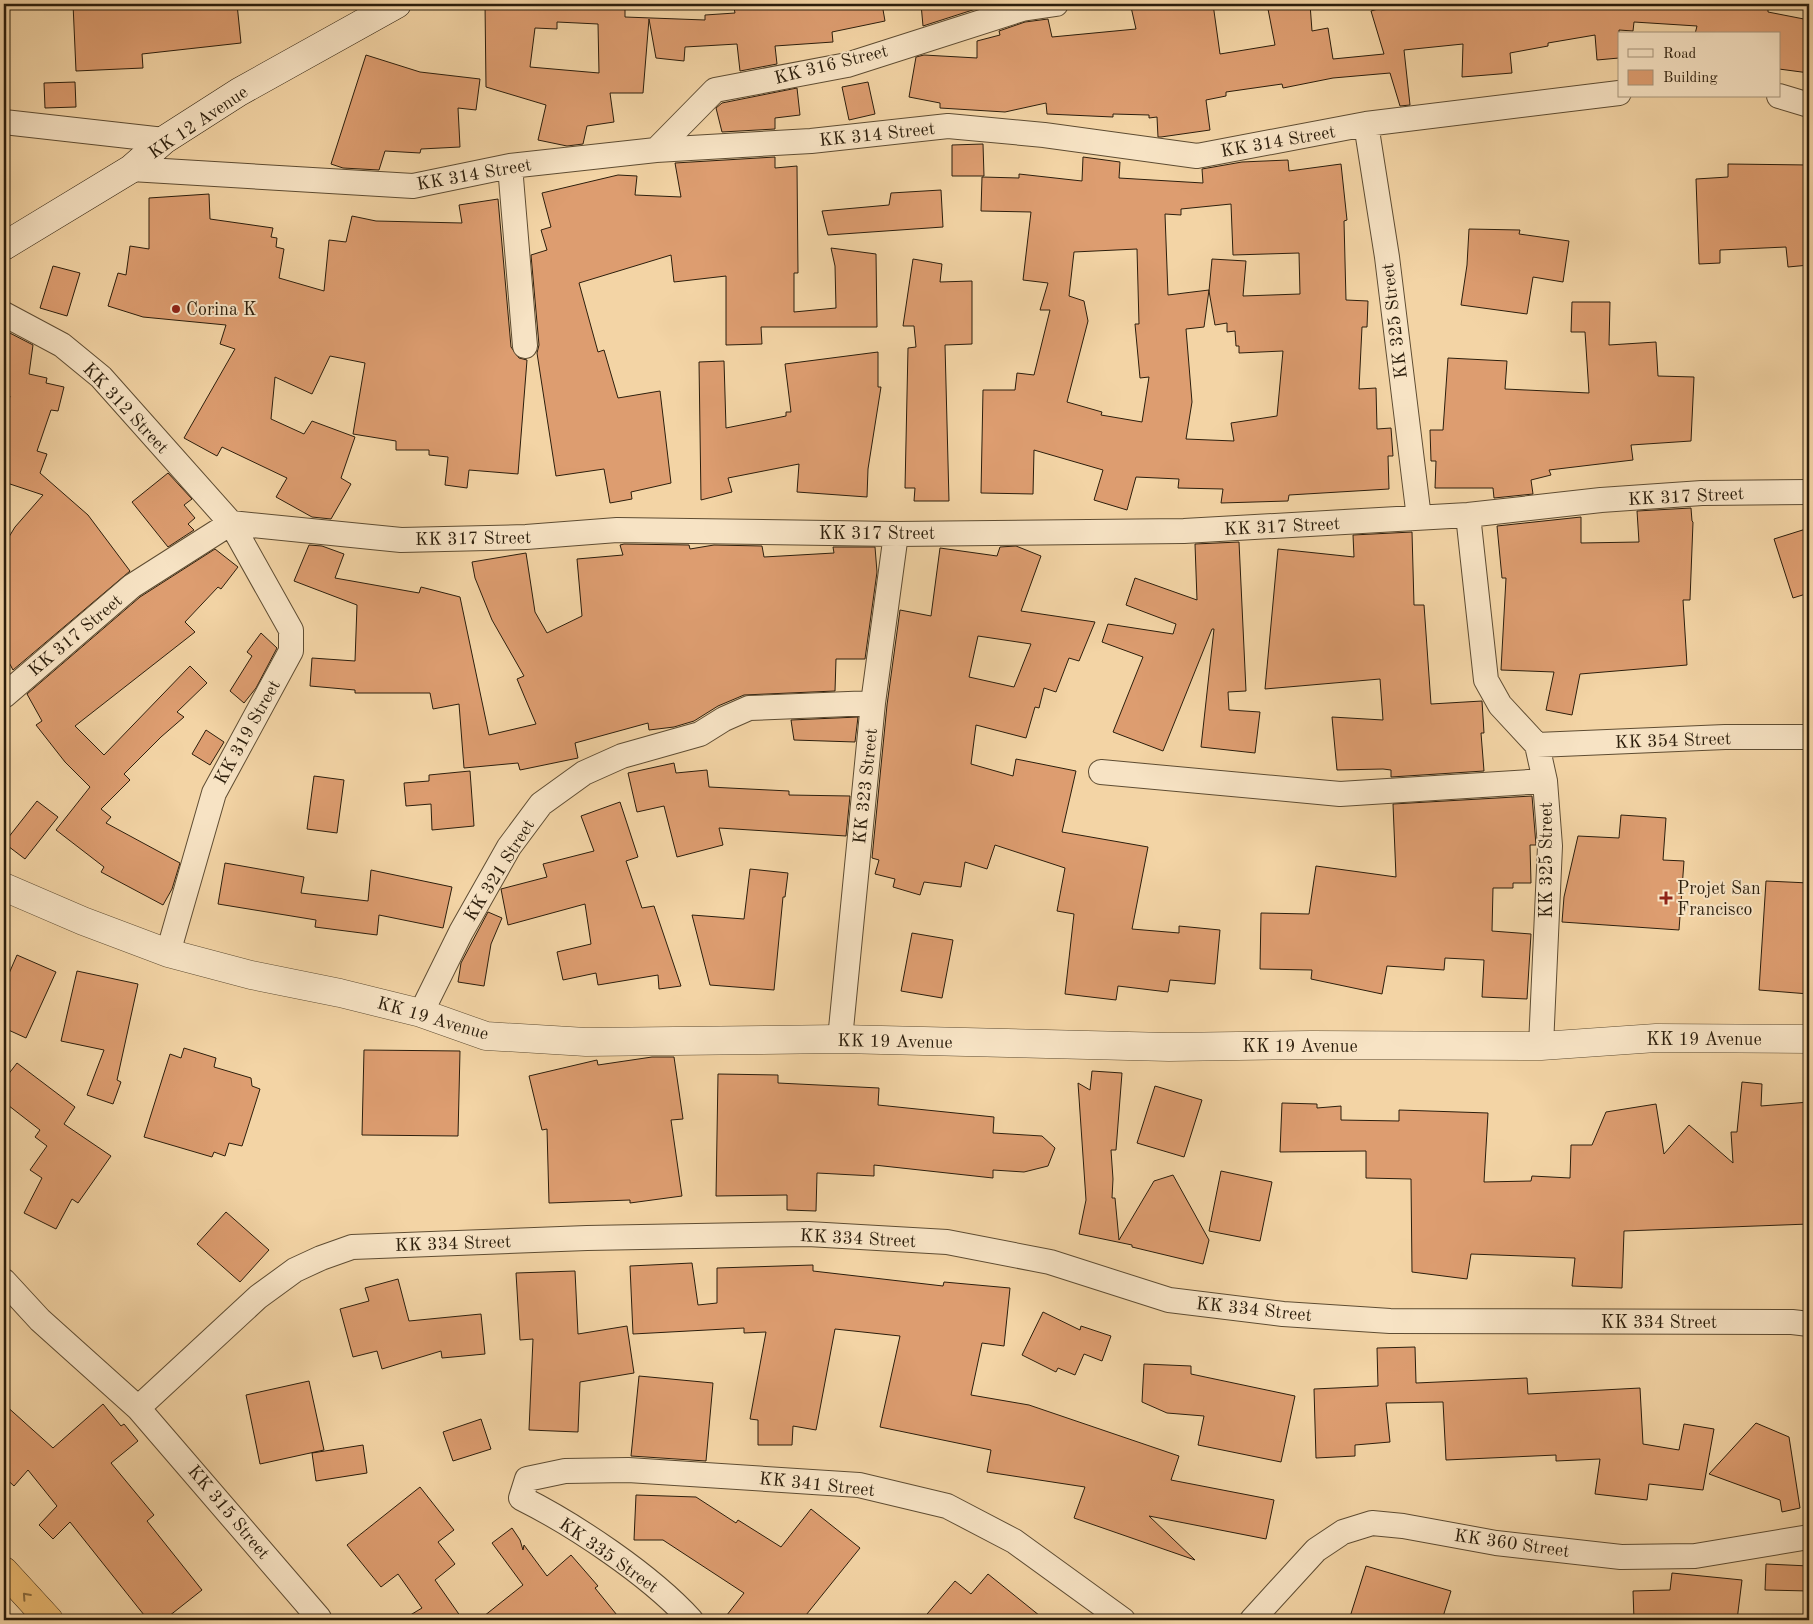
<svg xmlns="http://www.w3.org/2000/svg" width="1813" height="1624" font-family="'Old Standard TT',serif">
  <style>
    .building { fill: #dd9d70; stroke: #2c1e0c; fill-rule: evenodd }
    .lines { fill: none; stroke-linecap: round; stroke-linejoin: round }
    .minor-casing { stroke: #5e4c32; stroke-width: 26 }
    .tertiary-casing { stroke: #5e4c32; stroke-width: 29 }
    .secondary-casing { stroke: #2c1e0c; stroke-width: 29 }
    .trunk-casing { stroke: #2c1e0c; stroke-width: 29 }
    .minor { stroke: #f7e3c4; stroke-width: 24 }
    .tertiary { stroke: #f7e3c4; stroke-width: 28 }
    .secondary { stroke: #f7e3c4; stroke-width: 28 }
    .trunk { stroke: #eaba72; stroke-width: 28 }
    .oneway { stroke: #8b6c3f }
    .poi-dot { fill: #8f2418; stroke: #f7e3c4; stroke-width: 2 }
    .labels { text-anchor: middle; stroke-width: 4; stroke-linejoin: round; paint-order: stroke }
    .street-label { font-size: 18px; fill: #2c1e0c; stroke: #f7e3c4 }
    .poi-label { font-size: 18px; fill: #2c1e0c; stroke: #f7e3c4; text-anchor: start }
  </style>
  <rect width="100%" height="100%" fill="#f3d4a5"/>
  <filter id="stains"><feTurbulence type="fractalNoise" baseFrequency=".004" numOctaves="4"/><feColorMatrix values="0 0 0 0 .2 0 0 0 0 .09 0 0 0 0 .02 0 0 0 .5 -.17"/></filter>
  <radialGradient id="worn" r=".72"><stop offset=".6" stop-color="#630" stop-opacity="0"/><stop offset="1" stop-color="#630" stop-opacity=".3"/></radialGradient>
  <path class="building" d="M73 4H237L241 43 142 54 143 68 76 71Z
    M485 4H625V17L705 20V15L735 13 734 8 765 4H830L831 9 854 4H882L885 21 832 32 833 42 775 46 777 64 740 71 737 44 685 47 684 61 656 58 649 19 643 93H610L614 122 587 126 583 144 567 146 538 140 546 105 486 87ZM557 22 598 24 599 73 530 67 535 28 557 29Z
    M921 4H985V6L923 26Z
    M1144 4H1213L1220 54 1275 45 1267 4H1310L1312 31 1328 28 1333 59 1384 54 1371 11 1395 4H1543L1544 7 1563 4H1768V12L1809 20V73L1779 69V34H1695L1697 26 1634 22 1633 31 1619 30V58L1597 60 1595 35 1548 43V46L1510 53 1512 73 1462 77 1463 44 1404 50 1410 105 1400 106 1390 73 1333 78 1283 88 1282 84 1226 92V96L1206 100 1210 130 1161 137H1158L1157 117 1149 118V115L1113 114V117L1047 114 1046 103 1005 112 940 108V103L909 97 916 57 924 55 977 58V41L1000 35 999 31 1025 22 1048 19 1052 37 1136 29 1131 7Z
    M366 55 420 72 480 79 476 110 458 108 460 147 421 149 420 153 385 151 379 170 343 168 331 164Z
    M75 82 76 107 45 108 44 83Z
    M868 82 875 114 849 120 842 87Z
    M797 88 800 115 775 118V129L722 132 716 108 722 103Z
    M983 144 984 176H952V145Z
    M775 157V168L797 166 798 273H794V312L836 308 835 266 831 248 876 254 877 327H761L762 344 726 345V276L674 282 671 255 579 283 598 352 604 350 618 398 660 391 671 483 631 492 632 499 610 503 604 469 556 476 537 353 539 345 531 255 547 250 541 230 551 227 542 193 618 175 637 176 635 195 681 197 675 163Z
    M1083 157 1120 162 1119 178 1203 183 1202 169 1242 162 1288 160 1289 171 1341 164 1347 220 1344 221 1346 300 1368 301 1367 327H1362L1359 389 1376 388 1377 429 1391 428 1393 456H1388L1389 489 1289 495 1288 501 1221 503 1223 489 1178 488 1179 479 1136 477 1127 510 1094 500 1103 470 1034 450 1033 494 981 493 983 390H1015L1017 373 1034 375 1050 310H1040L1048 283 1023 280 1031 212 981 211 982 177 1019 178V174L1082 181ZM1231 204 1233 255 1299 253 1300 294 1243 296 1246 261 1212 259 1209 291 1215 325 1227 323V332L1235 331 1236 346H1239V353L1283 351 1277 416 1231 423 1234 441 1186 439 1192 402 1186 329 1204 327 1209 290 1168 295 1165 214 1181 215V209ZM1137 249 1139 324H1135L1140 378 1149 377 1142 422 1101 415 1102 412 1067 402 1088 321 1084 301 1069 296 1074 252Z
    M1728 164 1809 165V265L1788 267 1786 247 1720 250V263L1699 264 1696 179 1728 177Z
    M941 190 943 227 828 235 822 211 889 205 891 193Z
    M209 194 210 219 273 228 271 237 277 238 276 247 284 249 279 278 324 291 329 240 346 242 352 216 376 221 462 223 459 205 498 199 511 347 519 358 527 360 518 474 469 470 467 488 445 485 448 457 429 455V450H396V441L353 434 365 363 330 356 312 394 275 377 271 419 304 434 312 421 355 437 341 478 351 484 331 519 312 517 276 497 287 478 222 447 217 456 184 438 235 349 220 344 226 325 143 317 108 306 118 273 126 275 130 246 149 249V198Z
    M1469 229 1520 230 1519 234 1569 241 1563 282 1533 277 1527 314 1461 305 1467 265Z
    M913 259 942 264 940 282 972 281V344L945 345 949 501H914L915 488H905L908 348 916 347 914 326H903Z
    M53 266 80 273 67 316 40 308Z
    M1572 302H1610L1609 345 1656 342 1658 376 1694 377 1691 441 1631 445 1633 460 1549 470 1551 475 1531 480 1533 494 1494 498 1493 488H1435L1436 461H1431L1430 430H1443L1448 358 1507 361 1505 389 1589 393 1585 332H1571Z
    M4 330 33 345 29 374 47 378 46 383 64 387 58 411 51 410 37 451 47 454 40 473 88 515 130 571 13 670 4 653V545L15 527 43 495 4 482V419L10 396 4 395Z
    M878 352V387H881L868 469 867 497 797 492 799 464 728 478 732 492 701 500 699 362 724 361 726 428 786 416V412H791L785 364Z
    M168 473 192 499 184 505 195 518 188 524 194 530 168 547 132 502Z
    M1691 508 1692 521 1693 522 1690 600H1683L1687 665 1580 674 1572 715 1546 710 1554 672 1501 670 1506 578H1502L1497 526 1581 517V543L1639 542 1637 511Z
    M1809 528V593L1793 598 1774 539Z
    M1412 532 1414 605H1424L1431 704 1482 701 1484 733H1481L1484 771 1391 777V770L1383 769 1337 770 1332 717 1383 720 1380 679 1265 689 1278 549 1354 557 1353 535Z
    M1239 542 1246 691 1228 692 1229 710 1260 712 1255 753 1201 747 1214 629H1212L1163 751 1113 732 1143 657 1102 642 1108 624 1173 634 1176 624 1126 605 1135 578 1197 600 1195 544Z
    M624 544 689 545 690 549 714 545 762 546 764 557 834 553 833 547H875L877 572 865 659H836L835 691 744 695 718 706 694 721 674 727 649 730 648 723 575 743 578 758 520 770 518 763 464 768 459 704 433 709 430 693H355V690L310 686 312 658 355 661 357 605 294 581 309 545 322 546 344 554 335 578 419 593 421 587 460 597 489 735 536 724 517 679 524 676 492 620 475 578 472 562 526 553 535 612 547 633 582 616 577 559 623 555 620 545Z
    M1016 546 1041 556 1021 611 1095 622 1079 661 1069 658 1056 692 1044 688 1039 708 1035 707 1026 738 976 725 971 764 1013 776 1016 759 1076 771 1062 832 1148 847 1132 929 1179 933V926L1220 930 1215 984 1170 980 1168 992 1118 986 1116 1000 1065 994 1074 914 1057 911 1065 868 995 845 987 869 965 862 961 887 924 882 920 895 893 887 895 879 875 874 879 860 872 858 887 705 900 610 931 616 940 548 997 556 1000 547ZM978 636 1031 644 1014 687 969 677Z
    M215 549 238 567 221 589 218 587 185 622 195 632 75 726 104 755 190 666 207 683 177 712 184 717 161 737 124 774 130 780 101 809 111 817 106 823 180 863 172 889 163 905 101 872 104 867 56 830 90 787 65 762 36 725 42 721 27 694 140 597Z
    M261 633 277 648 256 688 244 703 230 691 252 656 247 652Z
    M858 717 855 742 794 740 791 720Z
    M206 730 224 742 210 765 192 754Z
    M674 763 676 773 707 770 709 787 789 791V795L850 796 846 836 719 828 723 845 677 857 664 806 637 812 628 773Z
    M470 771 474 826 432 830 431 804 406 806 404 783 429 781V775Z
    M314 776 344 780 337 833 307 829Z
    M1532 796 1536 845H1530L1531 883H1513V888H1493L1492 931 1531 934 1527 999 1482 997 1484 960 1445 958 1444 970 1387 966 1382 994 1311 979 1312 970 1260 969 1261 913 1309 914 1316 866 1396 877 1393 804Z
    M37 801 58 817 25 859 4 843Z
    M620 802 638 857 626 861 642 908 654 906 681 986 659 989 658 975 598 985 596 973 563 980 557 952 591 944 585 904 508 925 501 889 547 877 543 864 594 851 581 816Z
    M1621 815 1666 818 1663 860 1684 861 1679 930 1562 922 1564 897 1578 836 1619 838Z
    M225 863 304 877 301 893 368 901 371 870 452 887 443 928 379 915 377 935 315 927 316 920 218 904Z
    M750 869 788 873 785 897H783L774 990 710 985 692 915 744 919Z
    M1766 881 1809 883V994L1759 990Z
    M488 912 502 918 491 944 484 986 458 982 461 963Z
    M912 933 953 940 942 998 901 991Z
    M17 955 56 972 26 1038 4 1028V985Z
    M77 971 138 984 117 1080 121 1082 113 1104 87 1095 104 1050 61 1041Z
    M184 1048 216 1058 214 1067 251 1078 252 1086 260 1089 242 1146 229 1143 225 1156 214 1152 212 1157 144 1137 170 1054 181 1058Z
    M364 1050 460 1051 458 1136 362 1135Z
    M652 1057H674L683 1119 671 1120 682 1196 630 1203V1200L549 1203 547 1129 542 1130 529 1076 597 1060 598 1065Z
    M17 1063 75 1107 64 1124 111 1156 78 1203 72 1199 56 1229 24 1213 42 1178 30 1170 47 1146 35 1137 40 1130 4 1102V1080Z
    M1092 1071 1122 1073 1116 1150H1111L1113 1179 1112 1198H1115L1119 1240 1154 1181 1173 1175 1209 1240 1203 1264 1132 1247V1245L1079 1234 1086 1200 1078 1083 1090 1090Z
    M718 1074 778 1075V1083L879 1088 878 1105 994 1117 993 1133 1042 1136 1055 1148 1048 1166 1024 1172 993 1170V1178L874 1165V1176L817 1173 816 1211 787 1210V1195L716 1196Z
    M1742 1082 1762 1084 1761 1106 1809 1102V1224L1624 1231 1622 1288 1572 1286 1575 1258 1471 1254 1467 1279 1412 1272 1411 1179 1366 1178V1151L1280 1152 1282 1103 1317 1104V1108L1341 1106V1120L1399 1121V1110L1488 1113 1484 1182 1531 1181 1532 1176 1570 1178 1571 1145H1592L1606 1112 1656 1104 1664 1154 1689 1125 1733 1163 1731 1132H1737Z
    M1155 1086 1202 1100 1184 1157 1137 1143Z
    M1221 1171 1272 1182 1260 1241 1209 1231Z
    M226 1212 269 1250 240 1282 197 1244Z
    M692 1263 698 1305 717 1303V1268L813 1265V1271L943 1286 944 1282 1010 1288 1004 1346 982 1343 971 1395 1029 1405 1179 1456 1171 1480 1274 1500 1266 1539 1149 1516 1195 1560 1074 1518 1085 1487 987 1472 991 1450 880 1427 900 1336 835 1329 816 1430 793 1426 792 1445H758V1420L750 1419 766 1332 744 1333V1328L633 1334 630 1266Z
    M575 1271 578 1334 627 1326 634 1373 580 1382 578 1432 529 1430 533 1339 520 1340 516 1273Z
    M398 1279 409 1321 481 1314 485 1354 442 1358 441 1351 382 1369 377 1351 353 1357 340 1309 369 1301 365 1288Z
    M1043 1312 1080 1330 1081 1326 1111 1336 1102 1361 1084 1354 1075 1375 1058 1368 1056 1372 1022 1355Z
    M1415 1347 1416 1383 1527 1378 1528 1394 1640 1388 1643 1444 1679 1450 1684 1424 1714 1429 1703 1490 1649 1484 1647 1500 1595 1494 1600 1459 1556 1461V1455L1446 1460 1443 1402 1386 1403 1390 1442 1355 1445V1456L1316 1458 1314 1389 1378 1386 1377 1348Z
    M1144 1364 1191 1366V1374L1295 1396 1281 1462 1198 1445 1204 1416 1167 1413 1142 1402Z
    M639 1376 713 1383 706 1461 631 1456Z
    M309 1381 324 1450 260 1464 246 1395Z
    M4 1404 53 1448 103 1404 121 1426 124 1424 138 1441 111 1463 154 1515 147 1521 202 1590 164 1620H148L70 1522 53 1539 39 1525 57 1506 28 1470 14 1486 4 1477Z
    M481 1419 491 1449 453 1461 443 1432Z
    M1756 1423 1789 1437 1800 1508 1782 1512 1780 1500 1709 1474Z
    M363 1445 367 1473 316 1481 312 1453Z
    M420 1487 454 1530 438 1542 455 1564 435 1580 463 1620H402L422 1608 398 1574 381 1587 347 1545Z
    M636 1495 696 1497 736 1523 738 1520 781 1547 811 1509 860 1548 802 1620H723L744 1593 663 1540H634Z
    M512 1528 520 1540 523 1550 524 1545 547 1576 571 1555 598 1586 595 1588 621 1620H479L523 1585 492 1543Z
    M1766 1564 1809 1566V1591L1765 1590Z
    M1366 1566 1451 1591 1442 1620H1349Z
    M1672 1573 1742 1580 1737 1620H1634L1633 1591 1670 1590Z
    M988 1574 1045 1620H922L955 1581 971 1594Z"/>
  <g class="lines">
    <g class="minor-casing">
      <path id="minor" d="M1779 96 1809 105
        M4 122 164 140
        M1366 124 1387 257 1419 518
        M656 150 715 90 847 65 1022 9 1056 4
        M510 166 525 346
        M131 169 413 186 510 166 656 150 811 141 948 126 1044 135 1197 156 1366 124 1619 93
        M4 314 62 345 101 377 231 523 291 630V651L214 793 168 953
        M1468 515 1486 680 1500 705 1537 745 1545 781 1550 846 1541 1046
        M4 696 132 586 231 523 401 540 526 537 617 530 896 534 1184 531 1468 515 1601 500 1702 493 1809 492
        M1537 745 1725 737H1809
        M1101 772 1340 794 1545 781
        M421 1013 461 932 509 847 541 804 584 773 622 756 700 734 724 719 749 708 873 703
        M840 1039 873 703 896 534
        M4 1281 40 1320 138 1408 319 1618
        M138 1408 258 1297 295 1270 321 1258 352 1247 587 1238 808 1234 947 1242 1050 1262 1169 1300 1283 1314 1390 1321 1792 1322 1809 1324
        M691 1620C650 1575 575 1525 521 1498L527 1479 565 1471 628 1470 859 1485 947 1506 1014 1541 1123 1620
        M1252 1620 1316 1550 1343 1532 1372 1523 1403 1526 1496 1543 1621 1557 1695 1556 1809 1537"/>
    </g>
    <g class="tertiary-casing">
      <path id="tertiary" d="M4 887 83 921 168 953 251 975 340 993 421 1013 486 1036 586 1042 840 1039 1169 1047 1312 1045 1541 1046 1656 1038 1809 1039"/>
    </g>
    <g class="secondary-casing">
      <path id="secondary" d="M4 246 131 169 164 140 239 92 397 4"/>
    </g>
    <g class="trunk-casing">
      <path id="trunk" d="M4 1571 49 1620"/>
    </g>
    <use href="#minor" class="minor"/>
    <use href="#tertiary" class="tertiary"/>
    <use href="#secondary" class="secondary"/>
    <use href="#trunk" class="trunk"/>
  </g>
  <defs><path id="oneway-chevron" d="M-2-3.5L2.5 0L-2 3.5" fill="none" stroke-width="1.6" stroke-linecap="round" stroke-linejoin="round" transform="scale(1.25)"/></defs>
  <use class="oneway" href="#oneway-chevron" transform="translate(26 1596) rotate(-132)"/>
  <g class="poi-dot">
    <circle cx="176" cy="309" r="5"/>
    <path d="M1663.5 890.5h5v5h5v5h-5v5h-5v-5h-5v-5h5z"/>
  </g>
  <g class="labels">
    <g class="street-label">
      <text transform="translate(831 64) rotate(-14)" y="6">KK 316 Street</text>
      <text transform="translate(198 122) rotate(-34)" y="6">KK 12 Avenue</text>
      <text transform="translate(877 134) rotate(-6)" y="6">KK 314 Street</text>
      <text transform="translate(1278 141) rotate(-10)" y="6">KK 314 Street</text>
      <text transform="translate(474 174) rotate(-10)" y="6">KK 314 Street</text>
      <text transform="translate(1394 321) rotate(-97)" y="6">KK 325 Street</text>
      <text transform="translate(126 408) rotate(47)" y="6">KK 312 Street</text>
      <text transform="translate(1686 496) rotate(-3)" y="6">KK 317 Street</text>
      <text transform="translate(1282 526) rotate(-3)" y="6">KK 317 Street</text>
      <text x="877" y="539">KK 317 Street</text>
      <text transform="translate(473 538) rotate(-1)" y="6">KK 317 Street</text>
      <text transform="translate(75 635) rotate(-40)" y="6">KK 317 Street</text>
      <text transform="translate(247 732) rotate(-61)" y="6">KK 319 Street</text>
      <text transform="translate(1673 740) rotate(-2)" y="6">KK 354 Street</text>
      <text transform="translate(865 786) rotate(-84)" y="6">KK 323 Street</text>
      <text transform="translate(1546 860) rotate(-90)" y="6">KK 325 Street</text>
      <text transform="translate(499 870) rotate(-58)" y="6">KK 321 Street</text>
      <text transform="translate(433 1018) rotate(16)" y="6">KK 19 Avenue</text>
      <text x="1704" y="1045">KK 19 Avenue</text>
      <text transform="translate(895 1041) rotate(1)" y="6">KK 19 Avenue</text>
      <text x="1300" y="1052">KK 19 Avenue</text>
      <text transform="translate(858 1238) rotate(3)" y="6">KK 334 Street</text>
      <text transform="translate(453 1243) rotate(-2)" y="6">KK 334 Street</text>
      <text transform="translate(1254 1309) rotate(6)" y="6">KK 334 Street</text>
      <text x="1659" y="1328">KK 334 Street</text>
      <text transform="translate(817 1484) rotate(6)" y="6">KK 341 Street</text>
      <text transform="translate(229 1512) rotate(50)" y="6">KK 315 Street</text>
      <text transform="translate(1512 1543) rotate(8)" y="6">KK 360 Street</text>
      <text transform="translate(609 1555) rotate(35)" y="6">KK 335 Street</text>
    </g>
    <g class="poi-label">
      <text x="186" y="315">Corina K</text>
      <text x="1677" y="894">Projet San<tspan x="1677" dy="21">Francisco</tspan></text>
    </g>
  </g>
  <rect width="1813" height="1624" fill="none" stroke="#f3d4a5" stroke-width="20"/>
  <rect x="5" y="5" width="1803" height="1614" fill="none" stroke="#2c1e0c" stroke-width="2.5"/>
  <rect x="10" y="10" width="1793" height="1604" fill="none" stroke="#2c1e0c"/>
  <rect x="1618" y="32" width="162" height="65" fill="#f7e3c4" stroke="#a6947a"/>
  <rect x="1628" y="49" width="25" height="8" fill="#f7e3c4" stroke="#a6947a"/>
  <text x="1663" y="58" font-size="15" fill="#2c1e0c">Road</text>
  <rect x="1628" y="70" width="25" height="15" fill="#dd9d70" stroke="#a6947a"/>
  <text x="1663" y="82" font-size="15" fill="#2c1e0c">Building</text>
  <rect width="100%" height="100%" filter="url(#stains)"/>
  <rect width="100%" height="100%" fill="url(#worn)"/>
</svg>
